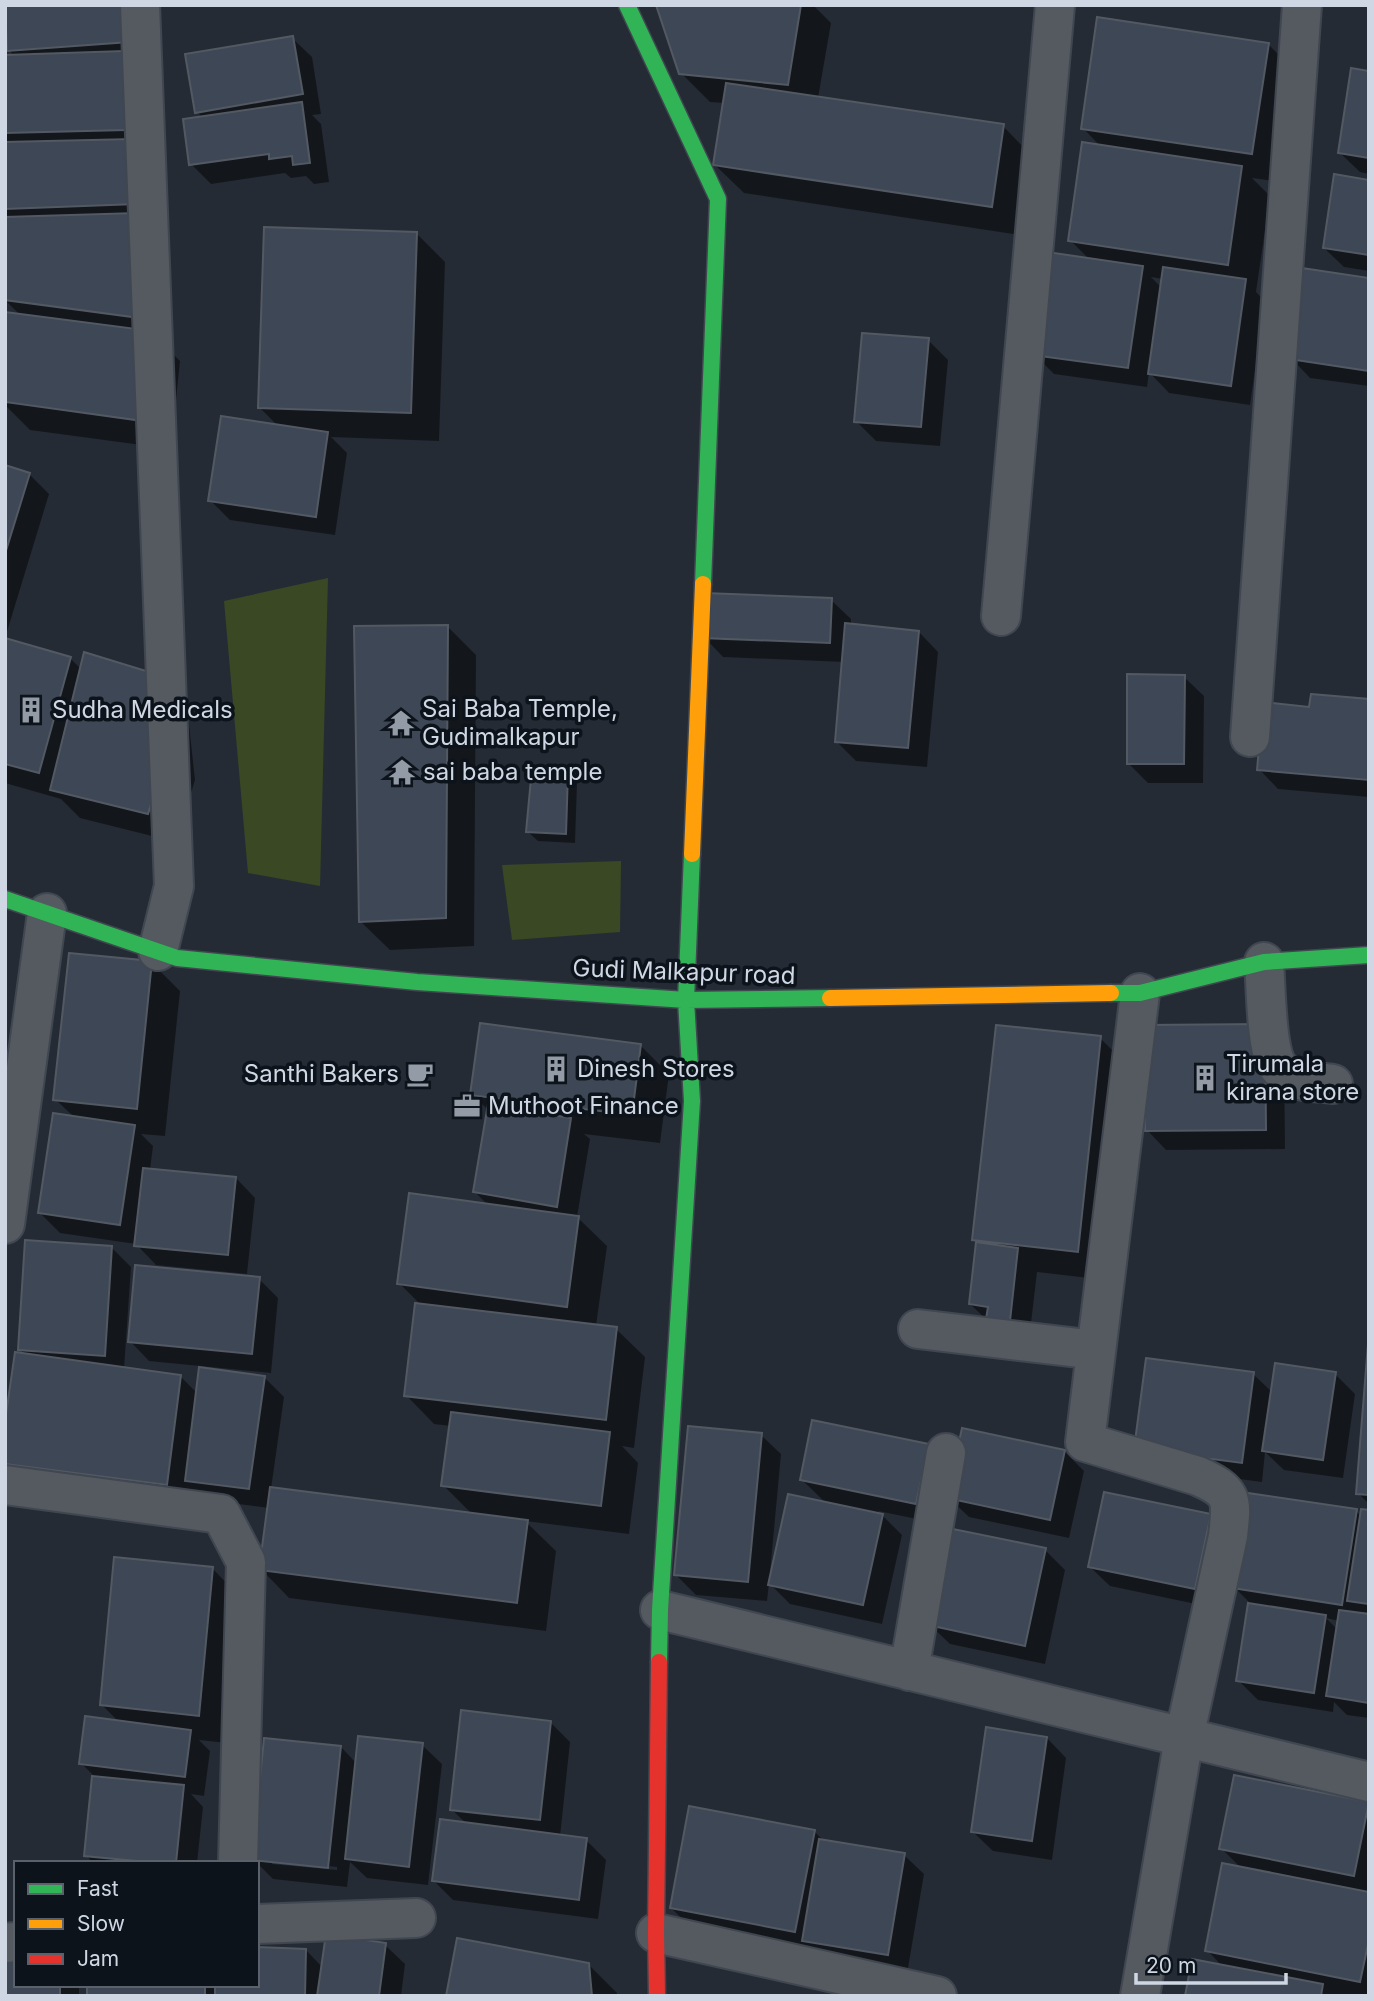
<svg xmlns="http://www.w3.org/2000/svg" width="1374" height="2001" font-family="Inter,sans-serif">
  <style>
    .green { fill: #3b4824 }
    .shadow { fill: #0007; fill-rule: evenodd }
    .building { fill: #3e4755; stroke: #535962; stroke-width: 2 }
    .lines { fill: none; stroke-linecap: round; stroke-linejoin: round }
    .street-casing { stroke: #414750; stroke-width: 42 }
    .fast-casing { stroke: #414750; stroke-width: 19 }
    .slow-casing { stroke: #414750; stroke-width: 19 }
    .jam-casing { stroke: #414750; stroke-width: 19 }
    .street { stroke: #555a61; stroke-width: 38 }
    .fast { stroke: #30b455; stroke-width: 16 }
    .slow { stroke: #ff9f0a; stroke-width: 16 }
    .jam { stroke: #e5322d; stroke-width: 16 }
    .labels { text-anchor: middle; stroke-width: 7; stroke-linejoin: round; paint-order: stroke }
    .poi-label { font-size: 24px; fill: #ced7e3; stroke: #0d131b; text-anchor: start }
    .street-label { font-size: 24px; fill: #ced7e3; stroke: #0d131b }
  </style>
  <rect width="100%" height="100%" fill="#252b35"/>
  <path class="green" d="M328 578 320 886 248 873 224 601Z
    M621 861 620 932 512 940 502 865Z"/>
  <path class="shadow" d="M143 5 167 348 180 361 171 449 30 430 5 405V313L21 316 5 300V56H14L9 50Z
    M658 5H813L831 23 818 98 1003 126 1031 155 1020 235 744 193 715 165 725 103 710 102 681 73Z
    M292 38 312 57 321 114 312 115 321 124 329 182 314 184 306 176 291 178 285 173 211 184 191 164 203 118 197 112Z
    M1268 44 1297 73 1280 182 1252 178 1270 196 1256 292 1265 301 1250 405 1169 393 1149 372 1147 387 1054 374 1034 354 1090 260 1070 240 1101 147 1083 128ZM1151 277 1163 279 1162 288Z
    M1369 73V174L1360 172 1340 153Z
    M1369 181V271L1344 267 1324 248Z
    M416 233 445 262 439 441 331 437 347 453 335 535 230 520 210 500 278 426 259 407Z
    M1369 280V386L1310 378 1291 358Z
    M928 340 948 360 940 446 876 441 856 421Z
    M5 467 29 474 49 494 6 635Z
    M831 600 851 619V625L919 632 938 652 927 767 856 761 836 741 844 662 723 657 704 637Z
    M448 627 476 655 474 946 390 950 361 922Z
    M5 640 70 658 81 669 158 677 187 706 195 780 176 842 80 818 61 799 5 783Z
    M1184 677 1204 696 1203 783H1148L1128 763Z
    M1369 701V797L1278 789 1259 769 1311 709Z
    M567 774 577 783 575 843 538 841 528 832Z
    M152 963 180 991 165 1136 141 1134 153 1146 150 1170 236 1178 255 1198 247 1274 156 1265 136 1244 60 1233 40 1213 74 1117 55 1099Z
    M1100 1038 1128 1066 1106 1280 1037 1272 1029 1340 990 1323 970 1304 978 1243 974 1239Z
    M641 1046 669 1074 660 1143 584 1134 590 1139 577 1217 607 1246 596 1326 616 1329 645 1357 634 1448 622 1446 638 1463 629 1534 525 1521 556 1551 546 1631 289 1598 261 1569 269 1508 206 1500 5 1466V1434L25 1355 20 1349 112 1248 131 1267 124 1369 180 1376 198 1394 264 1377 284 1397 271 1489 473 1515 443 1485 451 1426 434 1424 406 1395 421 1305 399 1283 489 1206 475 1192 488 1110 472 1094Z
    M1284 1046 1285 1149 1166 1150 1147 1130Z
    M259 1279 278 1298 271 1373 149 1361 130 1341Z
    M1369 1362V1504L1358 1493Z
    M1253 1374 1273 1393 1335 1374 1355 1394 1343 1478 1284 1470 1265 1452 1262 1482 1155 1468Z
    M761 1435 781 1454 770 1573H772L826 1503 802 1480 928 1445 948 1465 936 1523 878 1511 902 1535 882 1624 790 1604 769 1583 767 1601 696 1595 676 1575Z
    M1064 1451 1084 1471 1069 1538 969 1517 949 1498Z
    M1356 1511 1362 1517 1369 1512V1718L1347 1715 1334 1702 1333 1712 1258 1700 1238 1680 1250 1603 1234 1587ZM1326 1618 1339 1621 1338 1630Z
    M1210 1516 1230 1535 1215 1608 1110 1586 1090 1567Z
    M1045 1550 1065 1570 1045 1664 950 1644 930 1625Z
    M213 1569 241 1598 227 1743 199 1740 210 1751 204 1796 191 1794 203 1807 197 1863H93L86 1855 94 1776 81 1763 119 1722 102 1705Z
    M550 1722 570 1742 560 1837 586 1840 606 1860 598 1919 453 1900 434 1881 467 1824 452 1810Z
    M1047 1738 1066 1758 1052 1860 993 1851 973 1832Z
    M422 1745 442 1764 428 1885 367 1878 350 1862 347 1887 273 1879 253 1859 341 1747 357 1764ZM272 1860 337 1867V1870L272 1864Z
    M1368 1804 1369 1996H1187L1223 1967 1207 1950 1241 1868 1221 1848Z
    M814 1831 824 1841 904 1855 924 1874 907 1974 700 1936 671 1908Z
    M385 1945 405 1964 401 1996H89V1985H257L306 1950 323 1968Z
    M588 1964 617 1993V1996H448Z
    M16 1985H79V1996H5Z"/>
  <path class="building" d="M5 5H126L129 42 7 51Z
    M656 5H801L788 85 679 74Z
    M1097 17 1269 43 1252 154 1081 129Z
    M293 36 303 94 195 113 185 54Z
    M124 51 126 130 5 133V55Z
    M1351 68 1369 71V158L1338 153Z
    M726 83 1004 124 992 207 713 165Z
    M302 102 310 163 293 165 292 156 269 159V154L189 165 183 119Z
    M134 139 136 204 5 209V142Z
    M1082 142 1242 166 1228 265 1068 241Z
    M1334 174 1369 180V255L1323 248Z
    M137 213 140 318 5 300V217Z
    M264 227 417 232 411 413 258 408Z
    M1047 252 1143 266 1128 368 1032 355Z
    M1163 267 1246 279 1231 386 1148 374Z
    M1302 268 1369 278V371L1289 359Z
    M5 312 152 331 143 421 5 402Z
    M862 333 929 338 921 427 854 422Z
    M221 416 328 432 316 517 208 501Z
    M5 465 30 473 5 554Z
    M704 593 832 598 830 643 702 638Z
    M845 623 919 631 908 748 835 742Z
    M448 625 446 918 359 922 354 626Z
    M5 638 71 657 39 773 5 764Z
    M84 652 159 675 168 750 148 814 50 790Z
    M1127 674 1185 675 1184 764H1127Z
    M1311 694 1369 699V780L1257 770 1263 702 1309 707Z
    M532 768 568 772 566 834 526 832Z
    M69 953 152 961 137 1109 53 1100Z
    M480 1023 641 1044 632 1115 470 1095Z
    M1265 1024 1266 1130 1145 1131 1144 1025Z
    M996 1025 1101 1036 1078 1252 972 1240Z
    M488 1104 571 1118 557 1207 473 1192Z
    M53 1113 135 1125 120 1225 38 1213Z
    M143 1168 236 1177 228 1255 134 1246Z
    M409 1193 579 1216 567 1307 397 1284Z
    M25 1240 112 1246 105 1356 18 1350Z
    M976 1242 1018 1248 1010 1321 986 1319 988 1307 969 1304Z
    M135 1265 260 1277 252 1354 128 1342Z
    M415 1303 617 1327 606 1420 404 1396Z
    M1368 1344H1369V1495L1356 1494Z
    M15 1352 181 1375 167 1485 5 1464V1421Z
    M1146 1358 1254 1372 1242 1463 1134 1449Z
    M1275 1363 1336 1372 1323 1460 1262 1451Z
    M199 1367 265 1376 249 1489 185 1481Z
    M451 1412 610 1432 601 1506 441 1486Z
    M812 1420 929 1444 916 1504 800 1480Z
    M688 1426 762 1433 748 1582 674 1575Z
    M962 1428 1065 1450 1050 1520 947 1498Z
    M270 1487 528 1520 517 1603 259 1570Z
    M1104 1492 1211 1514 1195 1589 1088 1567Z
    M1248 1493 1357 1509 1342 1605 1232 1588Z
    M788 1494 883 1514 863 1605 768 1585Z
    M1361 1509 1369 1510V1604L1347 1601Z
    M948 1528 1046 1548 1025 1646 928 1625Z
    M114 1557 213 1567 199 1716 100 1705Z
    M1248 1603 1326 1615 1314 1693 1236 1681Z
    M1339 1610 1369 1614V1703L1326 1696Z
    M461 1710 551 1721 540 1820 450 1810Z
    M85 1716 191 1730 185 1777 79 1764Z
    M986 1727 1047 1737 1032 1841 971 1832Z
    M358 1736 423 1743 409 1867 345 1859Z
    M264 1738 341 1746 328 1868 252 1860Z
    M1234 1775 1369 1802 1354 1876 1219 1849Z
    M92 1776 184 1785 176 1863H158L84 1856Z
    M689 1806 815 1830 795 1932 670 1908Z
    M440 1819 587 1838 579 1900 432 1881Z
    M819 1839 905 1853 888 1955 802 1941Z
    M1222 1863 1369 1892V1940L1360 1982 1205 1951Z
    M326 1934 386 1943 379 1996H317Z
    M457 1938 589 1963 592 1996H446Z
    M257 1947 306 1949 305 1996H215V1985H257Z
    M5 1959H16V1985H60V1996H5Z
    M1192 1959 1323 1984 1321 1996H1185Z
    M87 1985H205V1996H87Z"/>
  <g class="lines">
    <g class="street-casing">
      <path id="street" d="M140 5 174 886 158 951
        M1001 616 1055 5
        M1250 737 1302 5
        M1264 962C1266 987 1266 1040 1275 1061 1277 1067 1284 1073 1290 1076 1302 1083 1319 1082 1333 1084
        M5 1224 47 913
        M918 1329 1096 1350
        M5 1485 221 1514 246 1562 238 1863
        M660 1610 1369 1782
        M909 1671 946 1453
        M257 1924 416 1918
        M656 1933 937 1996
        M5 1943 16 1942
        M1140 1996 1184 1738 1228 1536C1232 1499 1234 1492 1198 1476L1085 1442 1140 993"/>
    </g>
    <g class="fast-casing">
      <path id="fast" d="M627 5 718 199 703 584
        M5 899 177 958 417 982 686 1000 830 998
        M1111 993H1140L1264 962 1369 955
        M659 1662 660 1610 692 1101 686 1000 692 854"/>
    </g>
    <g class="slow-casing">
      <path id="slow" d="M692 854 703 584
        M830 998 1111 993"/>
    </g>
    <g class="jam-casing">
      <path id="jam" d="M657 1996 656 1933 659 1662"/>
    </g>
    <use href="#street" class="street"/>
    <use href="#fast" class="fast"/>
    <use href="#slow" class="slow"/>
    <use href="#jam" class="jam"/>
  </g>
  <defs>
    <g id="building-bare" transform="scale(2.1)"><path d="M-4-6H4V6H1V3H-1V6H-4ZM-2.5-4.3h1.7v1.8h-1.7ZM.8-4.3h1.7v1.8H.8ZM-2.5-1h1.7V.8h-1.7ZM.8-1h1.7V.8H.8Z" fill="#939ba6" stroke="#0d131b" stroke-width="2.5" paint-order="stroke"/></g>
    <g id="temple-bare" transform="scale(2.1)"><path d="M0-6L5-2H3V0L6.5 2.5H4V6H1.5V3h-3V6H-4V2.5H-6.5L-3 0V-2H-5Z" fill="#939ba6" stroke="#0d131b" stroke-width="2.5" paint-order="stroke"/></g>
    <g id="cafe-bare" transform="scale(2.1)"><path d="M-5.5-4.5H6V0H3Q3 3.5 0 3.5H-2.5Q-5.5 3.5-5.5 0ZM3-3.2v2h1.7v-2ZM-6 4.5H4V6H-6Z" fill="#939ba6" stroke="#0d131b" stroke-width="2.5" paint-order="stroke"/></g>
    <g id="office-bare" transform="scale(2.1)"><path d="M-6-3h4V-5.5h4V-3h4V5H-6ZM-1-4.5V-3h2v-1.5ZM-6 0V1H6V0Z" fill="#939ba6" stroke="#0d131b" stroke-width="2.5" paint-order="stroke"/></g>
  </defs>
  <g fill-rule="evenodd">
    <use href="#building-bare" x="31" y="710"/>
    <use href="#temple-bare" x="401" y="723"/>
    <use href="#temple-bare" x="402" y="772"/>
    <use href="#building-bare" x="556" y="1069"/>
    <use href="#cafe-bare" x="420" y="1074"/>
    <use href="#building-bare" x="1205" y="1078"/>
    <use href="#office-bare" x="467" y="1106"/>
  </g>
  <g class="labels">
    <g class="poi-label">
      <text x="422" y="717">Sai Baba Temple,<tspan x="422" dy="28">Gudimalkapur</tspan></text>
      <text x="52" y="718">Sudha Medicals</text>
      <text x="423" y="780">sai baba temple</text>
      <text x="1226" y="1072">Tirumala<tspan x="1226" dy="28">kirana store</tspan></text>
      <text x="577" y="1077">Dinesh Stores</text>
      <text x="399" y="1082" text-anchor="end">Santhi Bakers</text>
      <text x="488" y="1114">Muthoot Finance</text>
    </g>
    <g class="street-label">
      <text transform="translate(684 972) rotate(2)" y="8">Gudi Malkapur road</text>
    </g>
  </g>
  <rect width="1374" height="2001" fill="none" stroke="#ced7e3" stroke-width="14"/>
  <rect x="14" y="1861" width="245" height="126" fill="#0d131b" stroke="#5a616b" stroke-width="2"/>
  <rect x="28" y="1884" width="35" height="10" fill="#30b455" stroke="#5a616b" stroke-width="2"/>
  <text x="77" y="1896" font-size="21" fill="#ced7e3">Fast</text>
  <rect x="28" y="1919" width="35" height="10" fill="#ff9f0a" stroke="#5a616b" stroke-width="2"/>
  <text x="77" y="1931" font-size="21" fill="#ced7e3">Slow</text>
  <rect x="28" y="1954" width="35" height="10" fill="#e5322d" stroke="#5a616b" stroke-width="2"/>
  <text x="77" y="1966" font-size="21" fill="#ced7e3">Jam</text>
  <path d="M1136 1973v10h150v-10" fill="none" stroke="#ced7e3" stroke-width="3.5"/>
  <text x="1146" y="1973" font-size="21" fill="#ced7e3" stroke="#0d131b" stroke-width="5" paint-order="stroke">20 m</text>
</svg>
